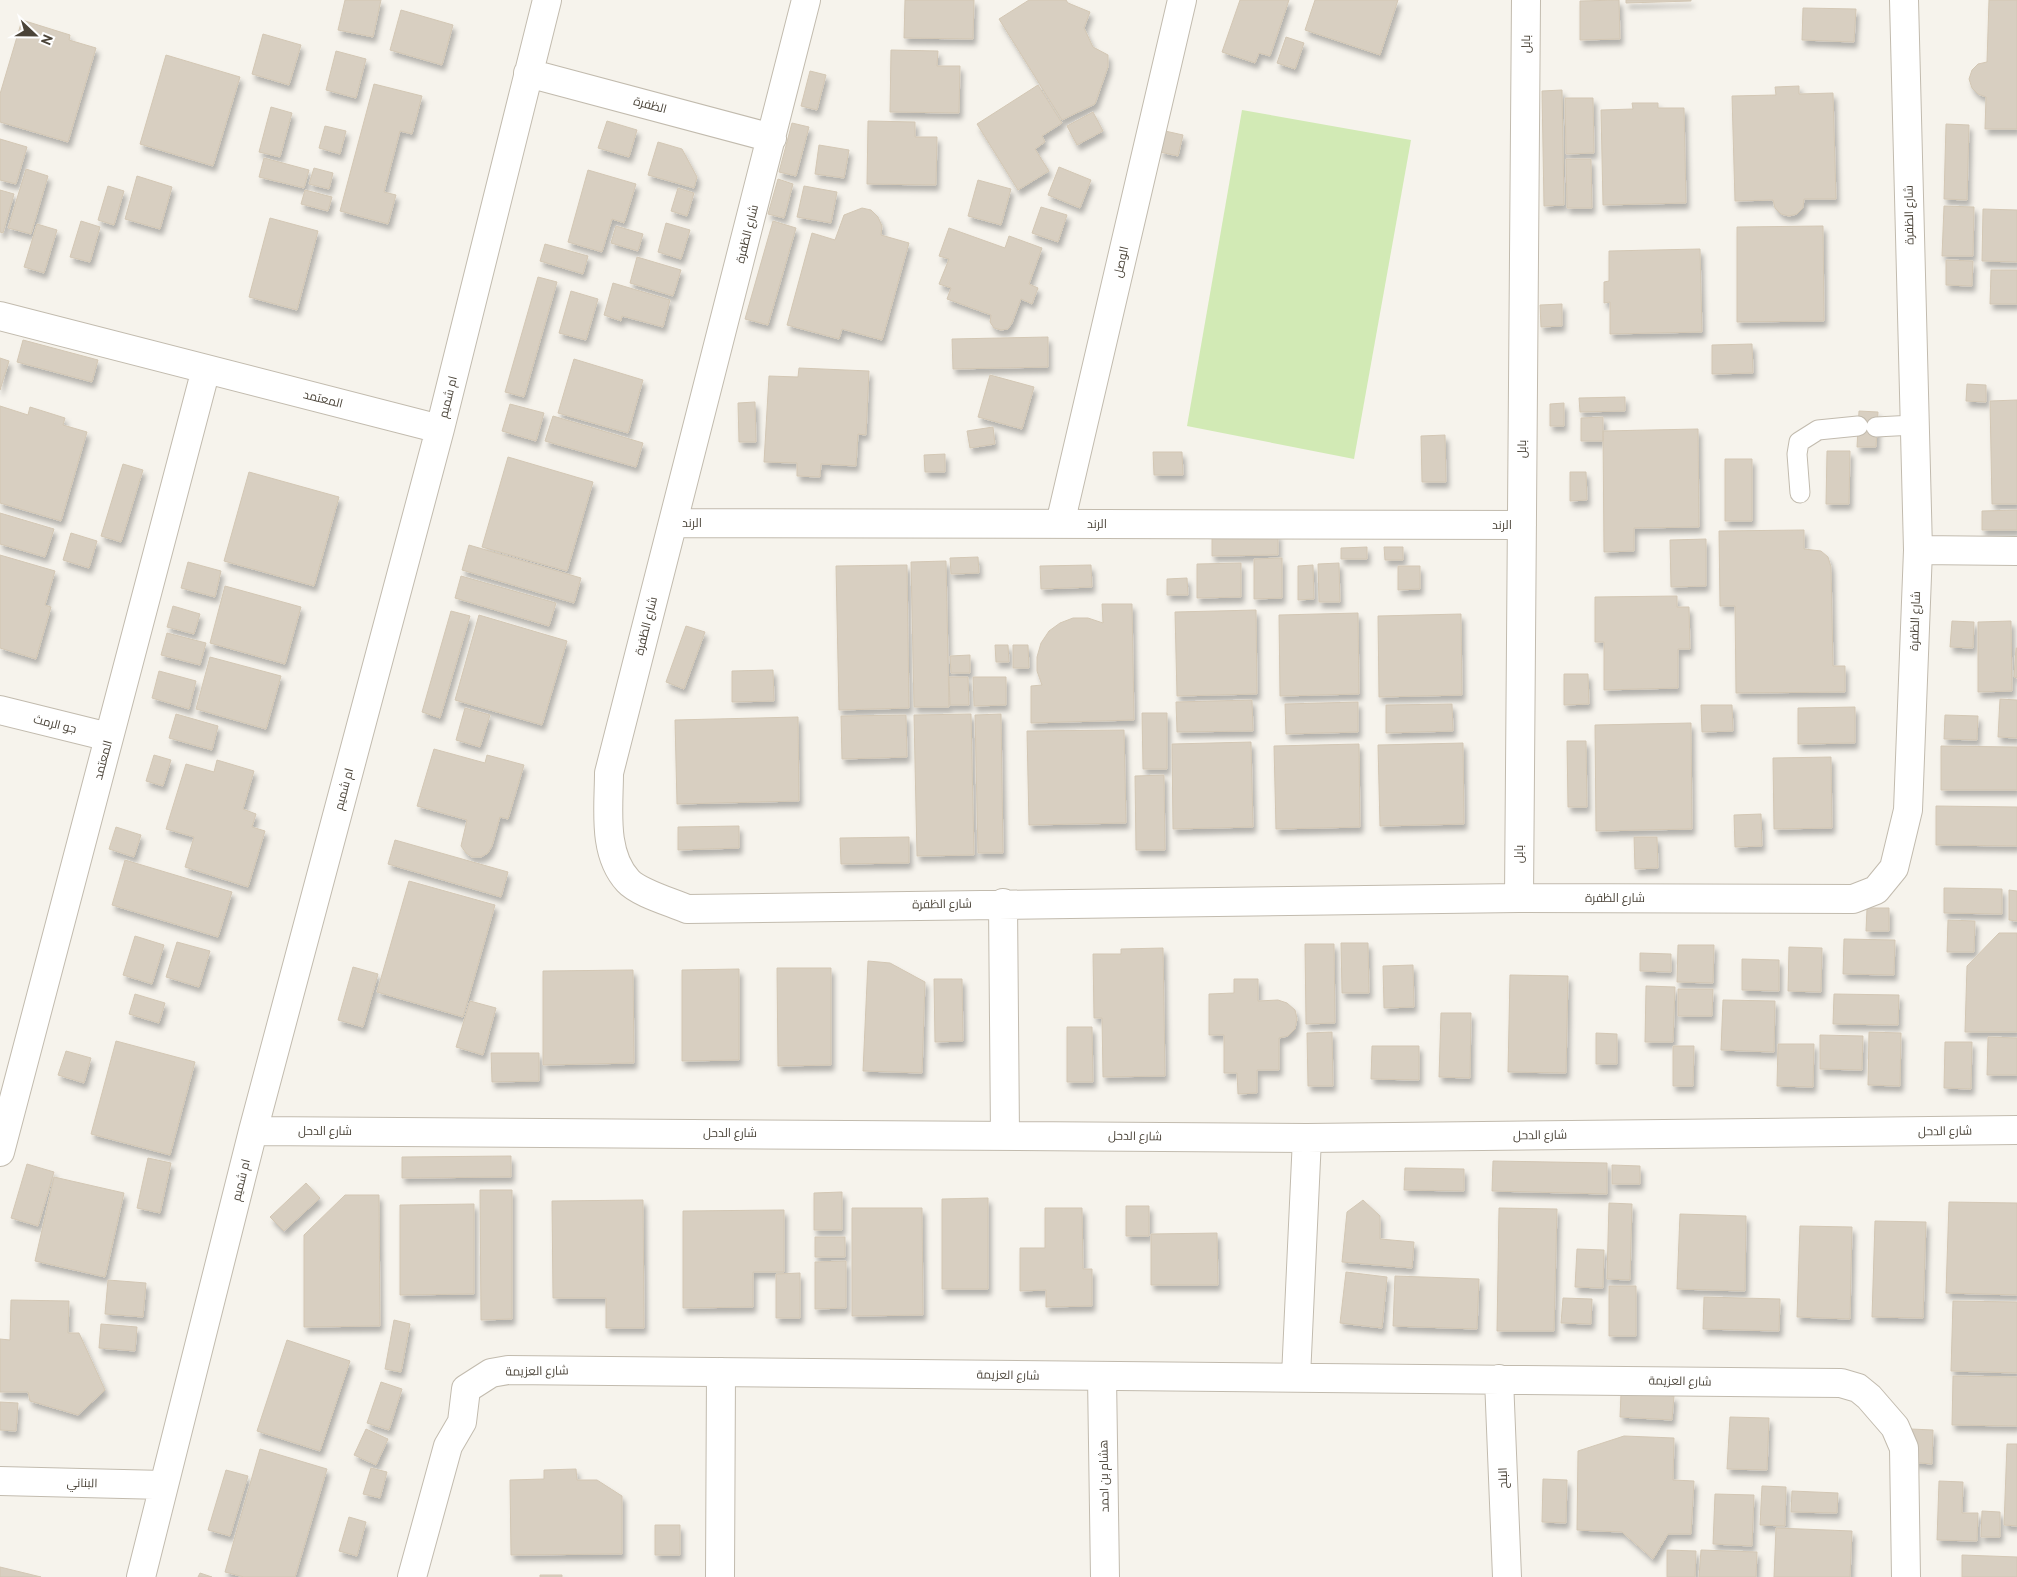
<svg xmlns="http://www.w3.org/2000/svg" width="2017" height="1577" font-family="Overpass,Cairo,sans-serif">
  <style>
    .pitch { fill: #d2eab5 }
    .building { fill: #d8cfc1; stroke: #d3c7b4; filter: url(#shadow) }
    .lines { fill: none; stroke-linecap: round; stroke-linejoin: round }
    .lane-casing { stroke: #c2bbae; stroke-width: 21 }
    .street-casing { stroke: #c2bbae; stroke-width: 30 }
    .lane { stroke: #fff; stroke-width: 19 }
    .street { stroke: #fff; stroke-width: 28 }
    .labels { text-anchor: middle; stroke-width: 4.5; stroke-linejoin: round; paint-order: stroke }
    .street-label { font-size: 12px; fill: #4b4439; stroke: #fff }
  </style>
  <defs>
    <filter id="shadow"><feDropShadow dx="3" dy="5.5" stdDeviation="2.5" flood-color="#0004"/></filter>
  </defs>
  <rect width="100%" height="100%" fill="#f6f3ec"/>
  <path class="pitch" d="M1242 110 1411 140 1354 459 1187 426Z"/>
  <path class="building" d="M345 0H381L373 37 338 30Z
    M905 0H974L973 39 904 38Z
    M1029 0H1066L1068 3 1090 12 1084 28 1093 47 1108 55V67L1095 104 1062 120 999 19Z
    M1240 0H1289L1270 56 1259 53 1255 63 1222 52Z
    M1315 0H1398L1380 55 1305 30Z
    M1619 0 1620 39 1580 40V1Z
    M1626 0H1691V1L1626 3Z
    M1989 0H2017V129H1985L1986 97 1978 94 1972 88 1969 79 1972 70 1978 64 1987 62Z
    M1803 8 1856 9 1854 42 1802 40Z
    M401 10 453 25 442 65 390 50Z
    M22 20 70 35 69 40 96 48 68 142 0 122V94Z
    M263 34 301 45 289 85 252 74Z
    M1286 37 1304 43 1295 69 1277 63Z
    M891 50 938 51 937 66H960L959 113 890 112Z
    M336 51 366 59 356 98 326 90Z
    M166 55 240 77 213 166 140 144Z
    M810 71 826 75 817 110 801 106Z
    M374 84 422 96 412 134 400 131 384 192 396 195 388 224 340 211Z
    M1038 85 1062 123 1042 136 1045 142 1035 149 1049 171 1018 190 977 124Z
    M1799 86V94L1833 93 1836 199H1804L1803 208 1797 214 1789 216 1781 214 1775 208 1773 200 1735 201 1732 96 1776 95 1775 87Z
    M1562 90 1564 205 1544 206 1542 91Z
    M1565 98H1593L1594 153 1566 154Z
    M1632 103H1658V108H1684L1686 203 1603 205 1601 110 1633 109Z
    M271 107 292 113 280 157 259 152Z
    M1093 112 1103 131 1077 145 1067 126Z
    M607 121 637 130 629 157 598 148Z
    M868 121 915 122V137H937L936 185 867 184Z
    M792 123 809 127 796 176 779 172Z
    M1946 124 1969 125 1967 200 1944 199Z
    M325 126 346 131 340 154 319 148Z
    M1165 131 1183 135 1178 156 1160 152Z
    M0 139 27 147 16 184 0 180Z
    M658 142 682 149 697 177 694 188 648 175Z
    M819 145 849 150 844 178 815 174Z
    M264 158 309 170 304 188 259 177Z
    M1566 159H1591L1592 208H1567Z
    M1059 167 1091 180 1080 208 1048 195Z
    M314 168 333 173 329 189 309 184Z
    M26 169 48 176 31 234 8 228Z
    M588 170 636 184 624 223 612 219 602 252 568 242Z
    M137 176 172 187 160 229 125 219Z
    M778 179 793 184 784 218 768 214Z
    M978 180 1011 189 1001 225 968 216Z
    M108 186 124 191 114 225 98 220Z
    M804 186 837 192 831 223 797 217Z
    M678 188 694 193 687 216 671 211Z
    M0 190 14 194 3 233 0 232Z
    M305 190 332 197 328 211 301 204Z
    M1944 206 1974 207 1973 256H1942Z
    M1041 207 1067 215 1058 242 1032 233Z
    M862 208 871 210 878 217 882 226 881 235 909 243 882 340 842 329 839 339 787 325 812 233 835 240 844 215Z
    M1983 209 2017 210V262L1982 261Z
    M270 218 318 231 297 310 249 297Z
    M81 221 100 227 90 262 70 257Z
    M773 221 796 228 768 325 745 319Z
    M666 223 690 230 681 259 658 252Z
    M37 224 57 230 44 273 24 267Z
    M616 226 643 234 638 251 611 243Z
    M1823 226 1824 321 1737 322V227Z
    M949 228 1005 248 1009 236 1042 248 1029 284 1038 288 1032 304 1021 299 1012 323 1008 329 1001 330 994 328 990 322 991 315 947 299 951 288 939 284 949 259 939 256Z
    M545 244 588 256 583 274 540 261Z
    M1700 249 1702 332 1610 334V302L1604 303V282L1609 281V251Z
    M637 257 681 270 673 296 630 283Z
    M1946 260 1973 261 1972 286 1946 285Z
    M1991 270H2017V304H1990Z
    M538 277 557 282 524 397 505 392Z
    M613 283 670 300 663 327 622 316 621 321 604 315Z
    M571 291 598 299 586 340 559 333Z
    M1562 304V326L1541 327 1540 305Z
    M1048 337V367L953 369 952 339Z
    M23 340 98 360 92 382 17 362Z
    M1752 344 1753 373 1712 374V345Z
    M0 358 9 361 0 390Z
    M574 359 643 380 628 433 558 413Z
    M799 368 869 371 866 435 858 434 856 466 821 464 820 477 797 476V463L764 462 769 376 798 377Z
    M990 375 1034 387 1022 429 978 417Z
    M1967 384 1986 385V402L1966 401Z
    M1625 397V411L1580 412 1579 398Z
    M2017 400V504H1992L1990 401Z
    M755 402 756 442H739L738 403Z
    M1564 403V426H1550V404Z
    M510 404 544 413 536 441 502 431Z
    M0 406 28 415 30 407 65 418 63 425 87 432 61 521 0 503Z
    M1859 411 1878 412 1876 447H1857Z
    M553 416 643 443 636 467 545 441Z
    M1603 417V441H1581V418Z
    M993 427 995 444 970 448 967 431Z
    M1698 429 1699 527 1634 528V551L1604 552 1603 431Z
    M1445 435 1446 482H1422L1421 436Z
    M1827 451H1850L1849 504H1826Z
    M1153 452H1182L1183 475H1154Z
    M945 454V472H925L924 455Z
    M508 457 593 482 567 571 482 547Z
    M1725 459H1752V521H1725Z
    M123 464 143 470 121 542 101 536Z
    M249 472 339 497 314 586 224 561Z
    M1570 472H1586L1587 500 1570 501Z
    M2017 510V530H1982V511Z
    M0 513 54 529 45 557 0 544Z
    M1804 530V549L1821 551 1828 557 1831 567 1833 666H1845V692L1736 693 1735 606H1720L1719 531Z
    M71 533 97 541 89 568 63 560Z
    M1278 534V555L1212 556V536Z
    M1706 539V586L1671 587 1670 540Z
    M469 545 581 578 574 603 462 570Z
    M1367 547V559H1341V548Z
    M1384 547H1403V560H1385Z
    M0 555 55 571 45 605 51 607 36 659 0 648Z
    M978 557 979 573 951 574 950 558Z
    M1282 558V598L1254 599V559Z
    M946 561 949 707H914L911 562Z
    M188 562 221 571 215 597 181 588Z
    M1241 563V597L1197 598V564Z
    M1339 563 1340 602H1319L1318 564Z
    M907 565 909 708 839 710 836 566Z
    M1091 565 1092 587 1041 589 1040 566Z
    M1313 565 1314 599 1298 600V566Z
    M1398 566H1420V589L1398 590Z
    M461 576 556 603 549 626 455 598Z
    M1187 578 1188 595H1167V579Z
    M225 586 301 607 285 664 210 643Z
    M1677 596V607H1689L1690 649H1678V688L1604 690V642H1595V597Z
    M1102 604H1132L1134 720 1031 723V686L1042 685 1037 671V657L1041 643 1049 631 1060 623 1073 618H1088L1103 623Z
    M173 606 200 614 194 634 167 627Z
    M1256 610 1257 694 1177 696 1175 612Z
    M451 611 470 616 440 718 422 712Z
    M1358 613 1359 694 1280 696 1279 615Z
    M1461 614 1462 695 1379 697 1378 616Z
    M479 615 567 641 542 725 455 700Z
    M1952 621 1974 622 1973 648 1950 647Z
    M2011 621 2012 691 1978 692V622Z
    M686 626 705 632 684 689 666 682Z
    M167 633 206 643 200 665 161 655Z
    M995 645H1008L1009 662H996Z
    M1013 645H1028L1029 668H1013Z
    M2016 648H2017V678L2014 677Z
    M970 655V673H951L950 656Z
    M210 657 281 676 266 729 196 709Z
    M773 670 774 701 732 702V671Z
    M159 671 196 681 189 709 152 698Z
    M1564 674H1588L1589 704 1564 705Z
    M949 677H968L969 705H950Z
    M973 677H1006V705L974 706Z
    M2000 699 2017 700V738L1998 737Z
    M1252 700 1253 731 1177 732 1176 702Z
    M1358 702V732L1286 734 1285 704Z
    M1452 704 1453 731 1386 733V705Z
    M1701 705H1732L1733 731 1702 732Z
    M1855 707V743L1798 744V708Z
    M465 708 490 715 480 747 456 740Z
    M1142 713H1167V769H1143Z
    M176 714 218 726 212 750 169 738Z
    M971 714 974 855 917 856 914 715Z
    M1001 714 1003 853H978L975 715Z
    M906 715 907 757 842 759 841 716Z
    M1945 715 1978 716 1977 740 1944 739Z
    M798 717 799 801 677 804 675 720Z
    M1691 723 1692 829 1596 831 1595 725Z
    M1124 730 1126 823 1029 825 1027 731Z
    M1567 741H1586L1587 807H1568Z
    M1251 742 1253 827 1173 829 1172 744Z
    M1463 743 1464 824 1380 826 1378 745Z
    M1359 744 1360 827 1276 829 1274 746Z
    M1941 746 2017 747V790H1941Z
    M434 749 485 763 487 755 524 765 508 819 500 817 492 846 488 853 481 857H472L466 853 461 846 467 820 417 806Z
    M154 755 171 760 163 786 146 781Z
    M1831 757 1832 828 1774 829 1773 758Z
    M217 760 254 771 243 809 256 814 252 827 265 831 248 887 185 867 194 837 166 829 186 764 214 772Z
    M1164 775 1165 850H1136L1135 776Z
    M1936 806 2017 807V846L1936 845Z
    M1761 814 1762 846 1735 847 1734 815Z
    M739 826V848L678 850V827Z
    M116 827 141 835 134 857 109 849Z
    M909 837V863L841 864 840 838Z
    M1634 837H1657L1658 868 1635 869Z
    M395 840 508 872 501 897 388 864Z
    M125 860 232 892 218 937 112 905Z
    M409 881 495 905 463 1017 377 992Z
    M1944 888 2002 889V914L1944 913Z
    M2009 890 2017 891V921L2009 920Z
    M1867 908H1889V931H1866Z
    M1948 920 1975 921 1974 952H1947Z
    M1999 933H2017V1032H1965L1967 966Z
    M135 936 164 945 152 984 123 975Z
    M1844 939 1895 940 1894 975 1843 974Z
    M177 942 210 951 199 987 166 977Z
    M1341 943H1368L1369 993H1342Z
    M1305 944H1334L1335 1023 1306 1024Z
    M1678 945H1714L1713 983 1677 982Z
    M1789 947 1822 948 1821 992 1788 991Z
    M1163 948 1165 1076 1103 1077 1102 1018H1094L1093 954H1121V949Z
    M1640 953 1671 954V972L1640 971Z
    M1742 959 1779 960V991L1742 990Z
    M868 961 890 963 925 982 922 1073 863 1071Z
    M1413 965 1414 1007 1384 1008 1383 966Z
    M353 967 378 974 363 1027 338 1020Z
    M777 968H831V1065L778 1066Z
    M739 969V1060L682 1061V970Z
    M633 970 634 1063 543 1065V971Z
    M1510 975 1568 976 1566 1073 1508 1072Z
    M934 979H962L963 1041 935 1042Z
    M1234 979H1258V1001L1278 1000 1287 1003 1295 1010 1297 1019 1295 1029 1288 1036 1279 1038V1070H1257V1093L1238 1094 1237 1073H1224V1035H1209V994L1234 993Z
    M1646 986 1675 987 1673 1042H1645Z
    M1678 989H1713L1712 1016H1678Z
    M135 994 165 1003 159 1023 129 1014Z
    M1834 994 1899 995 1898 1025 1833 1024Z
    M1723 1000 1775 1001 1774 1052 1721 1050Z
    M470 1001 496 1008 483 1055 456 1047Z
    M1441 1013H1471L1470 1078 1439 1077Z
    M1067 1027H1092L1093 1082H1067Z
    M1332 1032 1333 1086H1308L1307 1033Z
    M1869 1032 1901 1033 1900 1086 1868 1085Z
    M1596 1033 1617 1034V1064H1596Z
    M1820 1035 1863 1036 1862 1070 1820 1069Z
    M1988 1037 2017 1038V1075H1987Z
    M116 1041 195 1062 170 1155 91 1134Z
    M1945 1042H1972L1971 1089 1944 1088Z
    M1778 1044H1814L1813 1087 1777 1086Z
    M1372 1046H1419V1080L1371 1079Z
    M1673 1046H1694L1693 1086H1673Z
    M66 1051 91 1058 84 1083 58 1075Z
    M491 1053H539V1081L492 1082Z
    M511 1156V1177L402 1178V1157Z
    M148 1158 171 1163 160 1213 137 1208Z
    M1493 1161 1607 1163V1194L1492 1191Z
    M27 1164 54 1172 38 1226 11 1218Z
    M1612 1165 1640 1166V1184H1612Z
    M1405 1168 1464 1169V1191L1404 1190Z
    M54 1177 124 1193 105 1277 35 1261Z
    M306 1183 320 1198 284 1231 270 1217Z
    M480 1190H512V1319L481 1320Z
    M842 1192V1230H814V1193Z
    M345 1195H379L380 1326 304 1327V1235Z
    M988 1198V1289H942V1199Z
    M643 1200 644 1328H606V1298H553L552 1201Z
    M1363 1200 1380 1216V1239L1414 1242 1412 1268 1342 1262 1347 1212Z
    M1949 1202 2017 1203V1295L1946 1293Z
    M1609 1203 1632 1204 1630 1280 1607 1279Z
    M474 1204V1294L400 1295V1205Z
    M1126 1206H1149V1236H1126Z
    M852 1208H922L923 1315 852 1316Z
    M1045 1208H1082L1083 1269H1092V1306L1046 1307V1290L1020 1291V1248H1045Z
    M1499 1208 1557 1209 1554 1331H1497Z
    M784 1210V1272H753V1307L683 1308V1211Z
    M1680 1214 1746 1216 1745 1291 1677 1289Z
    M1875 1221 1926 1222 1923 1318 1872 1317Z
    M1800 1226 1852 1227 1850 1319 1797 1317Z
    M1217 1233 1218 1285H1151V1234Z
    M815 1237H845V1257H815Z
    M1577 1249 1604 1250 1603 1288 1575 1287Z
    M846 1261V1308L815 1309V1262Z
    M1346 1272 1387 1277 1382 1328 1340 1323Z
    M800 1273V1318H776V1274Z
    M1395 1276 1479 1279 1477 1329 1393 1326Z
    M108 1280 146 1283 143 1317 105 1314Z
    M1609 1286H1636V1336H1609Z
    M1704 1297 1780 1299 1779 1331 1703 1329Z
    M1563 1298 1592 1299 1591 1324 1561 1323Z
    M11 1300 69 1301 68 1333H79L105 1390 78 1415 30 1401 28 1392H0V1339L10 1340Z
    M1953 1301 2017 1302V1373L1951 1371Z
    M394 1320 410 1324 401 1372 385 1369Z
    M101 1324 137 1327 135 1351 99 1348Z
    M287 1340 350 1361 320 1451 257 1431Z
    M1953 1376 2017 1377V1426L1952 1425Z
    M381 1382 402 1389 389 1430 367 1423Z
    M1621 1393 1674 1396 1672 1420 1620 1417Z
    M0 1402 18 1403 16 1431 0 1430Z
    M1730 1417 1769 1418 1767 1470 1727 1469Z
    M366 1429 388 1439 376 1465 354 1455Z
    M1911 1429 1933 1430 1932 1464 1909 1462Z
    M1624 1436 1674 1438 1673 1480 1694 1481 1691 1534H1668L1653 1559 1622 1532 1577 1530 1578 1451Z
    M2007 1444H2017V1526L2004 1525Z
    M260 1449 327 1469 295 1577H244L225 1572Z
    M371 1468 387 1472 380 1498 363 1494Z
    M576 1469 577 1480H597L622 1496V1554L511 1555 510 1480 544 1479V1470Z
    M226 1470 248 1476 230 1536 208 1530Z
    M1543 1479 1567 1480 1566 1523 1542 1522Z
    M1939 1481 1963 1482 1962 1513H1978L1977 1541 1937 1540Z
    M1762 1486 1786 1487 1785 1526 1760 1525Z
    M1792 1491 1838 1493 1837 1513 1791 1512Z
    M1715 1494 1754 1495 1752 1546 1713 1544Z
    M1982 1511 2000 1512V1537H1981Z
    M349 1517 366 1522 357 1556 339 1551Z
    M655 1525H680V1555H655Z
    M1776 1528 1852 1531 1850 1577H1774Z
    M1667 1550 1696 1551 1695 1577H1667Z
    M1701 1550 1757 1552 1756 1577H1699Z
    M1962 1555 2017 1557V1577H1962Z
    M0 1567 41 1577H0Z
    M200 1573 212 1577H198Z
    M540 1575H562V1577H540Z"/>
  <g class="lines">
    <g class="lane-casing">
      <path id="lane" d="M1876 427 1914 425
        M1800 493 1797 454 1799 442 1818 430 1858 426"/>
    </g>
    <g class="street-casing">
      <path id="street" d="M806 0 609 773C609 807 602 853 628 881 639 893 671 902 687 909L1519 898 1853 899 1876 890 1894 868 1908 810 1918 550 1904 0
        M528 73 772 138
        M0 316 440 429
        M673 523 1522 525
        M1060 524 1182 0
        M1918 550 2017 551
        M0 710 109 737
        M1519 898 1526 0
        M1003 903 1005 1135
        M253 1131 1307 1138 2017 1130
        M0 1152 206 369
        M1102 1376 1105 1577
        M1296 1377 1307 1138
        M1499 1379 1507 1577
        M0 1481 164 1485
        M141 1577 253 1131 440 429 547 0
        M412 1577 448 1446 462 1422 466 1389 491 1373 508 1370 1841 1383 1858 1388 1869 1397 1895 1427 1904 1448 1906 1577
        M720 1577 721 1372"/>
    </g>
    <use href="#lane" class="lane"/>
    <use href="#street" class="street"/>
  </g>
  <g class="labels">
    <g class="street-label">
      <text transform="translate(1526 44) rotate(-89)" y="4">بابل</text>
      <text transform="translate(650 105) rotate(15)" y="4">الظفرة</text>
      <text transform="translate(1909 215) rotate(-91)" y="4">شارع الظفرة</text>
      <text transform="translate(747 234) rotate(-76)" y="4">شارع الظفرة</text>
      <text transform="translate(1121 262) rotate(-77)" y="4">الوصل</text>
      <text transform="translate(448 397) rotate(-76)" y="4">ام شميم</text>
      <text transform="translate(323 399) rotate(14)" y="4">المعتمد</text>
      <text transform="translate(1522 449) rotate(-89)" y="4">بابل</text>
      <text x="692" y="527">الرند</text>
      <text x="1097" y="528">الرند</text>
      <text x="1502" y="529">الرند</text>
      <text transform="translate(1915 621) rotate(-88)" y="4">شارع الظفرة</text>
      <text transform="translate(646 626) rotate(-76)" y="4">شارع الظفرة</text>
      <text transform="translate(55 724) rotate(14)" y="4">جو الرمث</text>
      <text transform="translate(103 760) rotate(-75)" y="4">المعتمد</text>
      <text transform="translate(344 789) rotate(-75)" y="4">ام شميم</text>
      <text transform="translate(1519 854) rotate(-90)" y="4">بابل</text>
      <text x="1615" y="902">شارع الظفرة</text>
      <text transform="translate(942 904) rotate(-1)" y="4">شارع الظفرة</text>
      <text x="325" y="1135">شارع الدحل</text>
      <text transform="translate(1945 1131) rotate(-1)" y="4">شارع الدحل</text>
      <text x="730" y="1137">شارع الدحل</text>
      <text transform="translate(1540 1135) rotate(-1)" y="4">شارع الدحل</text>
      <text transform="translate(1135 1136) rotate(1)" y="4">شارع الدحل</text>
      <text transform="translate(241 1180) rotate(-76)" y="4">ام شميم</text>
      <text transform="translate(537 1371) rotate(-1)" y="4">شارع العزيمة</text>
      <text transform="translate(1008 1375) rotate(1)" y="4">شارع العزيمة</text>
      <text transform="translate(1680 1381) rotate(1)" y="4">شارع العزيمة</text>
      <text transform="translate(1104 1476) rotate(-91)" y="4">هشام بن احمد</text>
      <text transform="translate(1503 1478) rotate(-92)" y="4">البلح</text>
      <text transform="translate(82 1483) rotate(1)" y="4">البناني</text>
    </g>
  </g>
  <g transform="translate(35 35) rotate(112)" stroke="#ffffff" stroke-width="4" paint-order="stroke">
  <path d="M0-4L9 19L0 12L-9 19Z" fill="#4b4439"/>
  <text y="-8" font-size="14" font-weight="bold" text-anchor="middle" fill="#4b4439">N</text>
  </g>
</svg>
